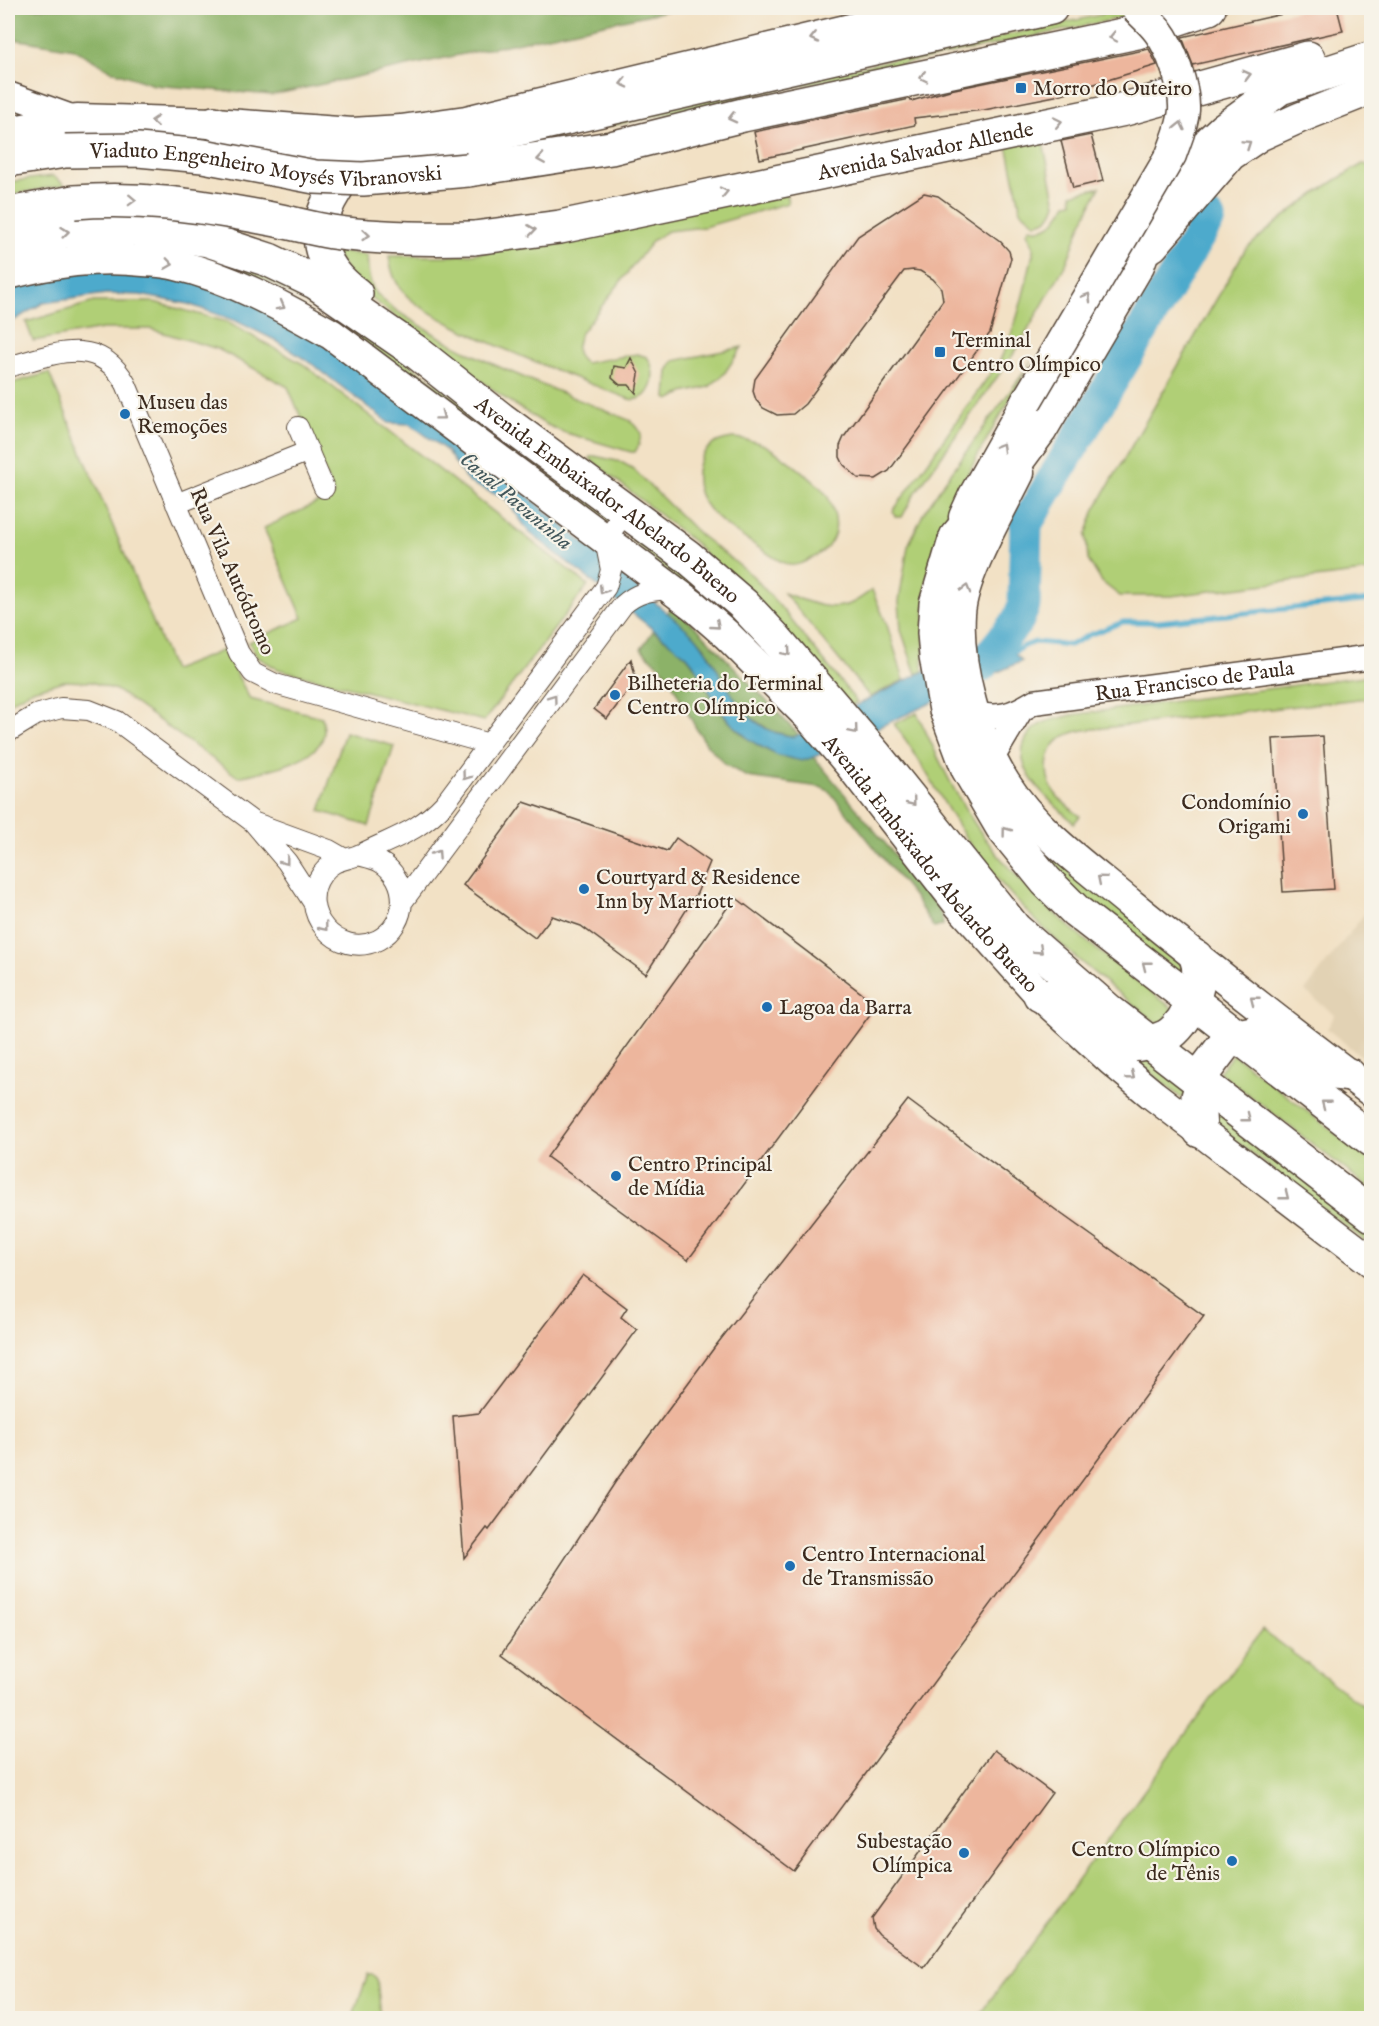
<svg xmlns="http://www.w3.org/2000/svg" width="1379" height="2026" font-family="'IM FELL English',serif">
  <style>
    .built { fill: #e2d2b4 }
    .green { fill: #b0cf76; stroke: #767c4a; stroke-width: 1.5 }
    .forest { fill: #8cb267; stroke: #646e42; stroke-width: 1.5 }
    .water { fill: #4eaacc; stroke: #446a75; stroke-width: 1.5 }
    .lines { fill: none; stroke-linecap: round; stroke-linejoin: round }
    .stream { stroke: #4eaacc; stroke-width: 5 }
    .river { stroke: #4eaacc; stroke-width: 33 }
    .building { fill: #edb69d }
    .minor-casing { stroke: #564537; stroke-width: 22 }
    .tertiary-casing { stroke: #564537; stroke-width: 27 }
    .primary-casing { stroke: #564537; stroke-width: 33 }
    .trunk-casing { stroke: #564537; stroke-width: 36 }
    .minor { stroke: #fff; stroke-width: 20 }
    .tertiary { stroke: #fff; stroke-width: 24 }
    .primary { stroke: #fff; stroke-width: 30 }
    .trunk { stroke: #fff; stroke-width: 33 }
    .primary-bridge-casing { stroke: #564537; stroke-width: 33; stroke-linecap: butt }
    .trunk-bridge-casing { stroke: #564537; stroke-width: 36; stroke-linecap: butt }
    .primary-bridge { stroke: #fff; stroke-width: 30 }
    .trunk-bridge { stroke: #fff; stroke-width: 33 }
    .oneway { stroke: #a79f9a }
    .poi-dot { fill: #1f6fb2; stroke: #f7f3e8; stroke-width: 2 }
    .labels { text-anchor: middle; stroke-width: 4.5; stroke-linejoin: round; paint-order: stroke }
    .poi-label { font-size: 21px; fill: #3b2a1e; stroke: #f7f3e8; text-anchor: start }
    .street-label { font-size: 21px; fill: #3b2a1e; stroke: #f7f3e8 }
    .water-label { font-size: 22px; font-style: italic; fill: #42575b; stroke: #f7f3e8 }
  </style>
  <rect width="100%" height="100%" fill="#f7f3e8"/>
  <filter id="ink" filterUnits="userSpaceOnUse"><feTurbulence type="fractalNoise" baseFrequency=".0167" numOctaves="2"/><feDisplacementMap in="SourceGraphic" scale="12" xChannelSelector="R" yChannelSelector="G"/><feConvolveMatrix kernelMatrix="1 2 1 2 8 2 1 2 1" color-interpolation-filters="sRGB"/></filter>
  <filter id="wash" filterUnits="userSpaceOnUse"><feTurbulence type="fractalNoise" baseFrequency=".008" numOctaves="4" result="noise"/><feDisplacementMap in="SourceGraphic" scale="24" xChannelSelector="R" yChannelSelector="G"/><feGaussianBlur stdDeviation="1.35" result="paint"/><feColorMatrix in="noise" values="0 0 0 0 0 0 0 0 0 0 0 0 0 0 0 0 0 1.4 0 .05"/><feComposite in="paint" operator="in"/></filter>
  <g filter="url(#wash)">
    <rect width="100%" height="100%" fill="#f2e1c5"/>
    <path class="built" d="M1371 905V1064L1327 1029 1335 1015 1305 991Z"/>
    <path class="green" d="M1133 8H1168L487 152 486 147Z
      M1042 137 1056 204C1052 216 1048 222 1035 223L1021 211 1007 145Z
      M1363 164 1372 166 1371 571 1171 596H1120L1102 582 1088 560 1086 535 1095 509 1245 250C1281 217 1320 188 1363 164Z
      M53 176 65 185 8 195V182Z
      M784 184 788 203 704 227 668 231 653 240 580 334C576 347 573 354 585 363L637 354 647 357C659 372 652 404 629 399 571 376 511 354 455 326 440 318 421 309 408 297 396 285 391 273 389 256H452L487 252Z
      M1100 187 1081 225 1067 262 1017 349 914 495 902 517H895L893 511 1000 360C1017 327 1024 291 1033 254V245L1027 232 1030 228C1050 233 1058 218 1067 203L1073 202 1072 194Z
      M155 239 307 289 612 514 611 525 339 323 274 284 231 267 8 250Z
      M333 251 367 255C368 269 368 283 377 294 388 306 404 316 418 324 484 366 560 391 631 421L641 433 639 445 635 452H631L563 432 545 424 507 400 359 289Z
      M94 302H154L227 322 303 364 588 585 484 721 278 669 257 657 249 642 303 618 264 528 334 495 288 387 218 349 151 329H102L33 341 26 322Z
      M742 347 724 374 709 387 683 393 669 400 666 398 668 371 674 361Z
      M1032 361 980 451 942 525 935 543 926 586 923 671 916 674 901 630 899 601 908 546 923 514 943 484Z
      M49 373 173 670 224 650 250 699 322 717C323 722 324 727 324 731 324 761 260 772 238 777L116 690 91 682 64 681 32 690 8 703V384Z
      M733 438C744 439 753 440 764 445 778 452 816 481 825 493 829 497 831 504 833 510 841 533 830 551 808 560 802 563 797 566 790 565 779 563 768 553 758 547 741 536 721 524 708 508 692 489 692 457 715 443 720 440 727 439 733 438Z
      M595 456 621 462 632 468 700 535 753 576 783 610 857 702 847 707 695 543 590 459 591 457Z
      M631 530 706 587 824 713 629 538Z
      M872 590 887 625 904 680 870 697 784 593C806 601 829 613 852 603 859 600 866 594 872 590Z
      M1371 675V696L1367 698 1085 730C1077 731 1070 733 1063 737 1044 749 1043 777 1055 793 1061 802 1071 809 1080 816L1074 823C1054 804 1011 771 1025 741 1028 734 1034 728 1041 724 1050 719 1062 718 1072 715Z
      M917 713C937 755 956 799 984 837 1036 907 1107 958 1176 1011L1162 1027C1091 972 1027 922 973 848 944 809 925 763 894 724Z
      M345 732 394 746 369 826 320 811Z
      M1029 836 1177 953 1185 976 1087 909Z
      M1233 1054 1371 1161V1189L1219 1072Z
      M1140 1056 1184 1081 1187 1096 1181 1098 1138 1062 1136 1060Z
      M1211 1103 1371 1225V1246L1227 1134 1216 1121Z
      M1262 1630 1371 1712V2018H977Z
      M368 1975H373L377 1979 381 2018H352Z"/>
    <path class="forest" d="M8 8H679L272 95 154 85 110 70 74 49 8 38Z
      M672 606 699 630 798 734 794 737 771 731 749 716 734 699 706 649 695 636 667 614Z
      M653 631C666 640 680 648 689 659 701 674 708 691 718 707 737 736 778 766 814 757L936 905 942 917 943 925 935 928 932 925 914 897 829 791 820 787 747 777 726 765 707 745 696 728 666 672 641 649Z"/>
    <path class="water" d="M82 263 239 287 443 425 695 636C722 667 731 713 771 731 778 734 787 735 794 737L996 635 1022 661 814 757 802 761 776 755 751 741 730 722 719 708 695 666 687 656 529 532 506 499 468 482 447 451 410 424 389 423 312 364 275 340 236 321 188 304 140 295 106 294 43 303 8 324V282Z"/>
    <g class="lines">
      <path class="stream" d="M1008 656 1024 646 1035 642 1070 645 1089 635 1123 622H1158L1372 600"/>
      <path class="river" d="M970 671 981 666 1018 620 1024 605 1026 524 1209 219"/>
    </g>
    <g id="blocks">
      <path class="building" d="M1308 8H1337L1343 31 1193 65 1182 37Z
        M1149 49 1157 65 1055 96 984 110 914 118 915 125 760 159 754 132 910 99 911 101 950 90Z
        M1091 135 1103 181 1073 188 1061 141Z
        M924 193 938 196 1000 241 1009 251 1011 258 990 333 889 471 876 479 858 478 844 465 840 457V446L844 437 943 300 941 288 933 279 920 271 913 270 904 271 805 404 793 414 777 415 763 408 756 400 753 391 755 379 858 236Z
        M631 358 639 374 636 393 629 385H620L612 378 614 366 626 368Z
        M631 659 636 680 607 719 594 709Z
        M1323 736 1334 889 1283 892 1273 739Z
        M524 802 667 851 676 838 710 862 697 893 646 974 581 926 552 916 535 938 463 885Z
        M735 897 877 1005 688 1260 547 1157Z
        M908 1100 1060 1213 1204 1316 794 1871 502 1654 618 1478 714 1348Z
        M583 1275 627 1308 621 1317 637 1330 489 1530 487 1528 464 1558 453 1416 479 1413Z
        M994 1750 1052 1793 924 1968 879 1935 874 1929 872 1918Z"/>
    </g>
  </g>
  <g filter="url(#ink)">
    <use href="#blocks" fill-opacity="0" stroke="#564537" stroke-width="1.5"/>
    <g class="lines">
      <g class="minor-casing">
        <path id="minor" d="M8 367C52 355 98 333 126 384L239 653 253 673 275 684 489 744
          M298 427 324 488
          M176 504 309 451
          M8 732 36 715 61 708 89 710 117 721 253 822 287 862 313 902
          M255 823 329 850 343 858
          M358 855C365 857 373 858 380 862 410 879 409 924 378 940 338 960 295 911 322 874 334 858 345 861 361 854 395 837 418 832 445 803L606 587 611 570 605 540 626 511
          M403 901 623 605C637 592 652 590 670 589"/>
      </g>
      <g class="tertiary-casing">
        <g id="tertiary">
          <path d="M8 94 77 119"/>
          <path id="s1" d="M974 714C998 720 1013 715 1034 702L1372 657"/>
          <path d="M992 758 1020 711"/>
        </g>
      </g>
      <g class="primary-casing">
        <g id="primary">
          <path d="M8 132 77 119 214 123 352 133 401 130 466 121 871 24 932 8"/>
          <path d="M1153 246 1231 155 1259 136 1299 118 1372 89"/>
          <path id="s2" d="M8 274C55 262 95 256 144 261 155 262 166 262 176 265 232 278 281 306 331 334L694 606 727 635 810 718 851 766 960 906 1040 995 1112 1061 1153 1095 1372 1262"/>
          <path d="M1019 473C1001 510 962 575 960 614 957 666 977 740 1005 783 1037 833 1088 868 1132 905 1211 969 1291 1032 1372 1092"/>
          <path d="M964 517 974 495 1026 402"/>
        </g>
      </g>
      <g class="trunk-casing">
        <g id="trunk">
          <path d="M1372 58 1280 88 1224 129 1211 141 1188 170 1148 236 1138 264 1040 430 989 499 956 537 936 604 934 633 936 656 946 710 968 769 1002 827 1046 881 1076 911 1372 1140"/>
          <path d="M214 123 272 143 336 151 469 140 1051 8"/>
          <path d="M8 160 65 151"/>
          <path d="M468 170 611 148 743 115 1137 32 1209 8"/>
          <path d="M8 214 74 202"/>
          <path id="s3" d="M474 238 560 227 1125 109 1308 58"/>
          <path id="s4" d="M8 242 66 231 133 229 208 240 269 260 315 282 415 351 501 419 687 556 744 605 775 638 876 756 1015 929 1109 1011 1372 1215"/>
          <path d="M356 294C317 265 309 231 336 189 344 177 350 168 363 164"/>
          <path d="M1040 995C1046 996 1053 995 1058 997 1081 1005 1098 1034 1123 1043 1130 1046 1137 1045 1145 1043 1152 1042 1161 1039 1167 1036 1189 1022 1205 980 1196 957"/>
          <path d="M1200 1131 1198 1097 1206 1069 1225 1044 1238 1036 1258 1032 1272 1033 1284 1038 1333 1073 1349 1075"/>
        </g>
      </g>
      <use href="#minor" class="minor"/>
      <use href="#tertiary" class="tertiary"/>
      <use href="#primary" class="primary"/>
      <use href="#trunk" class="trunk"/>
      <g class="primary-bridge-casing">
        <path id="primary-bridge" d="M1026 402 1171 155C1176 140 1183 126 1184 110 1185 88 1172 49 1158 31 1152 23 1143 15 1136 8"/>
      </g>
      <g class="trunk-bridge-casing">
        <g id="trunk-bridge">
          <path id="s5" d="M65 151 138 150 203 156 315 177 363 179 468 170"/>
          <path d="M74 202C140 197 196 205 261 217 285 221 308 228 332 232 379 239 427 239 474 238"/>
        </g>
      </g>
      <use href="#primary-bridge" class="primary-bridge"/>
      <use href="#trunk-bridge" class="trunk-bridge"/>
    </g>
    <defs><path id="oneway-chevron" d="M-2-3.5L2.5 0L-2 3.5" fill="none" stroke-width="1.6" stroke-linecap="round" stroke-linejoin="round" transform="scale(1.5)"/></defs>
    <g class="oneway">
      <use href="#oneway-chevron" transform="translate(1113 37) rotate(168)"/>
      <use href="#oneway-chevron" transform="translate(814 38) rotate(167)"/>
      <use href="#oneway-chevron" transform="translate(1247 75) rotate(-15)"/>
      <use href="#oneway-chevron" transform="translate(923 77) rotate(168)"/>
      <use href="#oneway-chevron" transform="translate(624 83) rotate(167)"/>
      <use href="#oneway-chevron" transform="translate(732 118) rotate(166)"/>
      <use href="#oneway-chevron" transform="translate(155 121) rotate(-177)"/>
      <use href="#oneway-chevron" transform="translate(1058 122) rotate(-12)"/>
      <use href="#oneway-chevron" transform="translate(1180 126) rotate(-77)"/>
      <use href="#oneway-chevron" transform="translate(1247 144) rotate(-34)"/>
      <use href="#oneway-chevron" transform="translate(541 159) rotate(171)"/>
      <use href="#oneway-chevron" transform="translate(724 192) rotate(-12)"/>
      <use href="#oneway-chevron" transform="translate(132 200) rotate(2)"/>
      <use href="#oneway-chevron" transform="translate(532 230) rotate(-8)"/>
      <use href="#oneway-chevron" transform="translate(65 232) rotate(-6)"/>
      <use href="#oneway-chevron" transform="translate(366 235) rotate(5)"/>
      <use href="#oneway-chevron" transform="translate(169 264) rotate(8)"/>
      <use href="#oneway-chevron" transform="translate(1087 297) rotate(-60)"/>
      <use href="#oneway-chevron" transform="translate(281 306) rotate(29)"/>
      <use href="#oneway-chevron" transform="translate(441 416) rotate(37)"/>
      <use href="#oneway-chevron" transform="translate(1001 447) rotate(-60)"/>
      <use href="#oneway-chevron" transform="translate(966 589) rotate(-74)"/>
      <use href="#oneway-chevron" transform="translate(603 590) rotate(122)"/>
      <use href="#oneway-chevron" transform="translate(716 625) rotate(41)"/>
      <use href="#oneway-chevron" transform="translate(787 652) rotate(49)"/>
      <use href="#oneway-chevron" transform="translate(553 698) rotate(-54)"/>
      <use href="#oneway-chevron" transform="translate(854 730) rotate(50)"/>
      <use href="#oneway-chevron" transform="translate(466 776) rotate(126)"/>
      <use href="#oneway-chevron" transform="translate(912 802) rotate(51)"/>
      <use href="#oneway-chevron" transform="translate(1006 831) rotate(-127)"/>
      <use href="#oneway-chevron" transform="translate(437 854) rotate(-56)"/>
      <use href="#oneway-chevron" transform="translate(285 861) rotate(52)"/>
      <use href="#oneway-chevron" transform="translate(1101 879) rotate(-140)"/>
      <use href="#oneway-chevron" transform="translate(324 927) rotate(51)"/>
      <use href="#oneway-chevron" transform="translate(1039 950) rotate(42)"/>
      <use href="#oneway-chevron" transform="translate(1146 965) rotate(-142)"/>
      <use href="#oneway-chevron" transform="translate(1254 1000) rotate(-142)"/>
      <use href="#oneway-chevron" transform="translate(1131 1076) rotate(39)"/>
      <use href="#oneway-chevron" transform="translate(1325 1104) rotate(-142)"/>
      <use href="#oneway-chevron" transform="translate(1247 1118) rotate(38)"/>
      <use href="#oneway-chevron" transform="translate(1285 1196) rotate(38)"/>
    </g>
  </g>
  <g class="poi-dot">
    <rect x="1015" y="82" width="12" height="12" rx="3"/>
    <rect x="934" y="346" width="12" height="12" rx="3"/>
    <circle cx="125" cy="414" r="6"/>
    <circle cx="615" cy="695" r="6"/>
    <circle cx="1303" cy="814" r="6"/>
    <circle cx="584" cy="889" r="6"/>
    <circle cx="767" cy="1007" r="6"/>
    <circle cx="616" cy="1176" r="6"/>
    <circle cx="790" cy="1566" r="6"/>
    <circle cx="964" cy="1853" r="6"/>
    <circle cx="1232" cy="1861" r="6"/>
  </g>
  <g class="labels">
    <g class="poi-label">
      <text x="1033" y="95">Morro do Outeiro</text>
      <text x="952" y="347">Terminal<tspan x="952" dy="24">Centro Olímpico</tspan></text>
      <text x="137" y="409">Museu das<tspan x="137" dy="24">Remoções</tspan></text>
      <text x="627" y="690">Bilheteria do Terminal<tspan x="627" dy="24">Centro Olímpico</tspan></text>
      <text x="1291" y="809" text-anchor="end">Condomínio<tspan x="1291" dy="24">Origami</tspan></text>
      <text x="596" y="884">Courtyard &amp; Residence<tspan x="596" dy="24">Inn by Marriott</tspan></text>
      <text x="779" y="1014">Lagoa da Barra</text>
      <text x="628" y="1171">Centro Principal<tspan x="628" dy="24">de Mídia</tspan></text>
      <text x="802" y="1561">Centro Internacional<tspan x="802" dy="24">de Transmissão</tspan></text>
      <text x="952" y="1848" text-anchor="end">Subestação<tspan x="952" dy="24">Olímpica</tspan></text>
      <text x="1220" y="1856" text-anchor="end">Centro Olímpico<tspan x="1220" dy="24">de Tênis</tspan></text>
    </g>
    <g class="street-label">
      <text dy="7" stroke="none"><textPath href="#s3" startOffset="460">Avenida Salvador Allende</textPath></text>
      <text dy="7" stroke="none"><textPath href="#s5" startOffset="202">Viaduto Engenheiro Moysés Vibranovski</textPath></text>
      <text dy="7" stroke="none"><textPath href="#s4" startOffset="682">Avenida Embaixador Abelardo Bueno</textPath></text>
      <text transform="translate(233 571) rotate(66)" y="7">Rua Vila Autódromo</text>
      <text dy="7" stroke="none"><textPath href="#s1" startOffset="225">Rua Francisco de Paula</textPath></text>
      <text dy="7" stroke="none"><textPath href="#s2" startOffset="1144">Avenida Embaixador Abelardo Bueno</textPath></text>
    </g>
    <g class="water-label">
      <text transform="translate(517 500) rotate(40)" y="8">Canal Pavuninha</text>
    </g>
  </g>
  <rect width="1379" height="2026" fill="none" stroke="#f7f3e8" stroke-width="30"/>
</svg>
